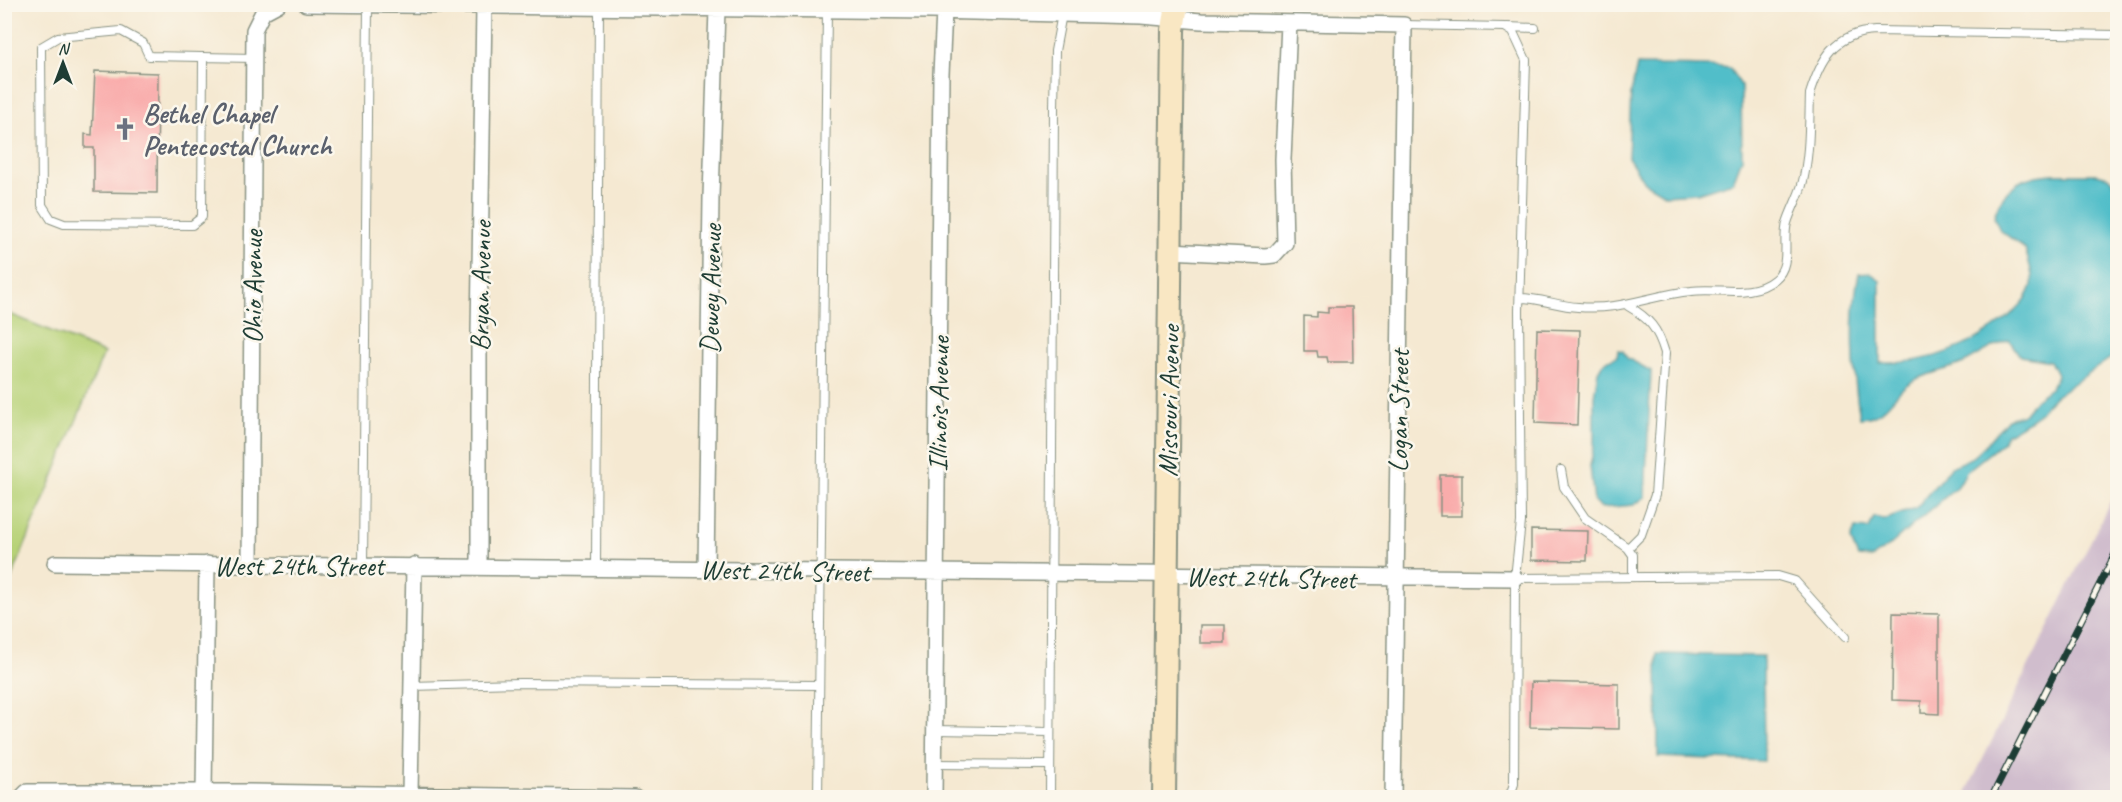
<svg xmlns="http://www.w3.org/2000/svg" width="2122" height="802" font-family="Caveat,sans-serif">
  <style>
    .industrial { fill: #d0bdcd }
    .green { fill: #b7d277; stroke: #6b8856; stroke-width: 1.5 }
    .water { fill: #51bec9; stroke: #387e7e; stroke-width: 1.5 }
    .building { fill: #f9acab }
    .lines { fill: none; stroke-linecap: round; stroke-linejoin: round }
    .lane-casing { stroke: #8a9383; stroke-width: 10 }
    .street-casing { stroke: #8a9383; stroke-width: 18 }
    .secondary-casing { stroke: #8a9383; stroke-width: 26 }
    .lane { stroke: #fff; stroke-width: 8 }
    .street { stroke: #fff; stroke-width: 15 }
    .secondary { stroke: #f9e7c3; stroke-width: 22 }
    .rail-casing { stroke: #1f3d34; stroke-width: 7 }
    .rail { stroke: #fbf7ec; stroke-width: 4.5; stroke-dasharray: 14; stroke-linecap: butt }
    .labels { text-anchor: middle; stroke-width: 5; stroke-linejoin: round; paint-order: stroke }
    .worship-label { font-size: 28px; font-weight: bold; fill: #5b616d; stroke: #fbf7ec; text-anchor: start }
    .street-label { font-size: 28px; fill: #1f3d34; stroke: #fbf7ec }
  </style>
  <rect width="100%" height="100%" fill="#fbf7ec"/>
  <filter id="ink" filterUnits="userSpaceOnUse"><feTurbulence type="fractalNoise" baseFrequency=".0167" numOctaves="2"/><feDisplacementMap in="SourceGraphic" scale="12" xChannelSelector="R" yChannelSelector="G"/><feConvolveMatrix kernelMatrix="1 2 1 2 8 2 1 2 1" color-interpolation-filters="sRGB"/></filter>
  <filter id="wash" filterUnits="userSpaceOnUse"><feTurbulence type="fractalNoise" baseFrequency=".008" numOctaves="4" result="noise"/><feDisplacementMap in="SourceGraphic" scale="24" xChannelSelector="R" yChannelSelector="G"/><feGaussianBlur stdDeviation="1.35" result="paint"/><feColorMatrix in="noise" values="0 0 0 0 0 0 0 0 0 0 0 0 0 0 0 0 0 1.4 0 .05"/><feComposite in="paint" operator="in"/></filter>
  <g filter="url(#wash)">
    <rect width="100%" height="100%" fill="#f5e9d2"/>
    <path class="industrial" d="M2117 488V797H1964Z"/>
    <path class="green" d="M5 312 104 353 5 594Z"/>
    <path class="water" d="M1637 65C1668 66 1699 64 1729 68L1741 85 1742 158 1733 182 1697 193 1666 195 1644 182 1628 157 1631 93Z
      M2096 174 2109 177 2117 186 2118 343 2112 357 2054 397 2034 418 2007 434 2002 443 1967 471 1958 486 1888 547 1872 558 1858 557 1851 540 1855 528 1869 529 1874 517 1884 520 1916 508 1951 467 1975 456 2008 419 2024 414 2036 399 2051 388 2057 375 2050 361 2020 356 2009 340C1993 345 1983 353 1968 361 1949 371 1919 373 1903 388 1889 402 1882 418 1860 418 1853 380 1850 311 1859 274L1871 273 1880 281V363C1928 364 1970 348 2007 318 2018 308 2028 300 2032 285 2034 274 2028 260 2025 249L2000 230 1994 217C2010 165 2052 175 2096 174Z
      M1618 350 1623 351 1627 358 1651 371 1645 497 1634 505 1602 508 1594 502 1590 466 1594 446V396L1598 371 1603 363 1617 356Z
      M1657 654 1763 656 1764 761 1658 757Z"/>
    <g id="blocks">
      <path class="building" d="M95 71 158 73 157 193 94 192V148H85V134L92 135Z
        M1328 307H1352L1353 362H1328L1327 357H1318L1317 351H1304V316L1317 317V312L1328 313Z
        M1537 329 1580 330 1577 425 1535 423Z
        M1440 475H1462V516H1440Z
        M1531 530 1588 531 1587 561 1531 560Z
        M1893 613 1939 614V714L1921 713V701L1892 700Z
        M1200 625H1225V643H1200Z
        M1531 682 1619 684V729L1530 727Z"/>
    </g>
  </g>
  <g filter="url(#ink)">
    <use href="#blocks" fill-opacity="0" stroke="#8a9383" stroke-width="1.5"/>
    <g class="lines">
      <g class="lane-casing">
        <path id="lane" d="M1404 25 1505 27 1513 32 1526 60 1519 311 1521 522 1515 578 1514 784 1509 798
          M1507 27 1535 28
          M203 57 202 217 192 225 64 224 51 219 42 205 41 47 58 37 121 31 143 43 149 56 254 58
          M1520 298C1540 298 1558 306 1578 307 1620 311 1651 295 1691 291 1719 287 1751 299 1775 279 1792 265 1782 241 1787 223 1791 210 1798 198 1802 185 1810 155 1809 124 1810 94 1821 59 1835 33 1875 31L2118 35
          M1628 306C1649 318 1658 329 1665 353L1655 495 1641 535 1628 548
          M1561 470 1564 487 1585 518 1628 548 1633 555V576
          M363 565 368 5
          M596 567 599 8
          M1515 578 1778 576 1795 581 1845 637
          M412 686 520 683 819 685
          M935 730 1050 732
          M934 764 1050 765
          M818 798 827 10
          M1050 798 1054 109 1055 51 1062 14"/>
      </g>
      <g class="street-casing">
        <path id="street" d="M306 4 931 11 1141 16 1201 21 1404 25 1393 798
          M1170 251 1265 256 1274 255 1285 243 1283 159 1289 23
          M55 563 1515 578
          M250 564 254 30 263 12 278 4
          M479 566V333L484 7
          M706 569 711 197 717 9
          M204 792 207 564
          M410 794 414 565
          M21 798 27 792H250L635 798
          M934 798 941 74 944 11"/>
      </g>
      <g class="secondary-casing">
        <path id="secondary" d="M1164 798 1173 30 1177 4"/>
      </g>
      <use href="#lane" class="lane"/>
      <use href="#street" class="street"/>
      <use href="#secondary" class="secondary"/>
      <g class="rail-casing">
        <path id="rail" d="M1991 798 2118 548"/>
      </g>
      <use href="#rail" class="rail"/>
    </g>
  </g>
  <defs>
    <g id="church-bare" transform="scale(1.8)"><path d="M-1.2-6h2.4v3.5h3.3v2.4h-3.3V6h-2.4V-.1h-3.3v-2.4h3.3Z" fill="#6b7280" stroke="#fbf7ec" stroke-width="2.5" paint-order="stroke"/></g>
  </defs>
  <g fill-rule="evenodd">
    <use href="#church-bare" x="125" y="129"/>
  </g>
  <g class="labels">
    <g class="worship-label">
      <text x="143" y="123">Bethel Chapel<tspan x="143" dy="32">Pentecostal Church</tspan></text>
    </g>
    <g class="street-label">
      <text transform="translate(480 286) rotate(-89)" y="10">Bryan Avenue</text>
      <text transform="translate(252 287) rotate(-90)" y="10">Ohio Avenue</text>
      <text transform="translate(710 289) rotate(-89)" y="10">Dewey Avenue</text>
      <text transform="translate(1168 401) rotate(-89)" y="10">Missouri Avenue</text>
      <text transform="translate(938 404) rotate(-89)" y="10">Illinois Avenue</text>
      <text transform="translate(1398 411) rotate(-89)" y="10">Logan Street</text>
      <text x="299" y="575">West 24th Street</text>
      <text transform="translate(785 570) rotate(1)" y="10">West 24th Street</text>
      <text transform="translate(1271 577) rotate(1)" y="10">West 24th Street</text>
    </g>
  </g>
  <rect width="2122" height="802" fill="none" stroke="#fbf7ec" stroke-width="24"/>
  <g transform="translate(63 63)" stroke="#fbf7ec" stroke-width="4.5" paint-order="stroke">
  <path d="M0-4.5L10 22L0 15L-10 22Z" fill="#1f3d34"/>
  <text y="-9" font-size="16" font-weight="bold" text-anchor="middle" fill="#1f3d34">N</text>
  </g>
</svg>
